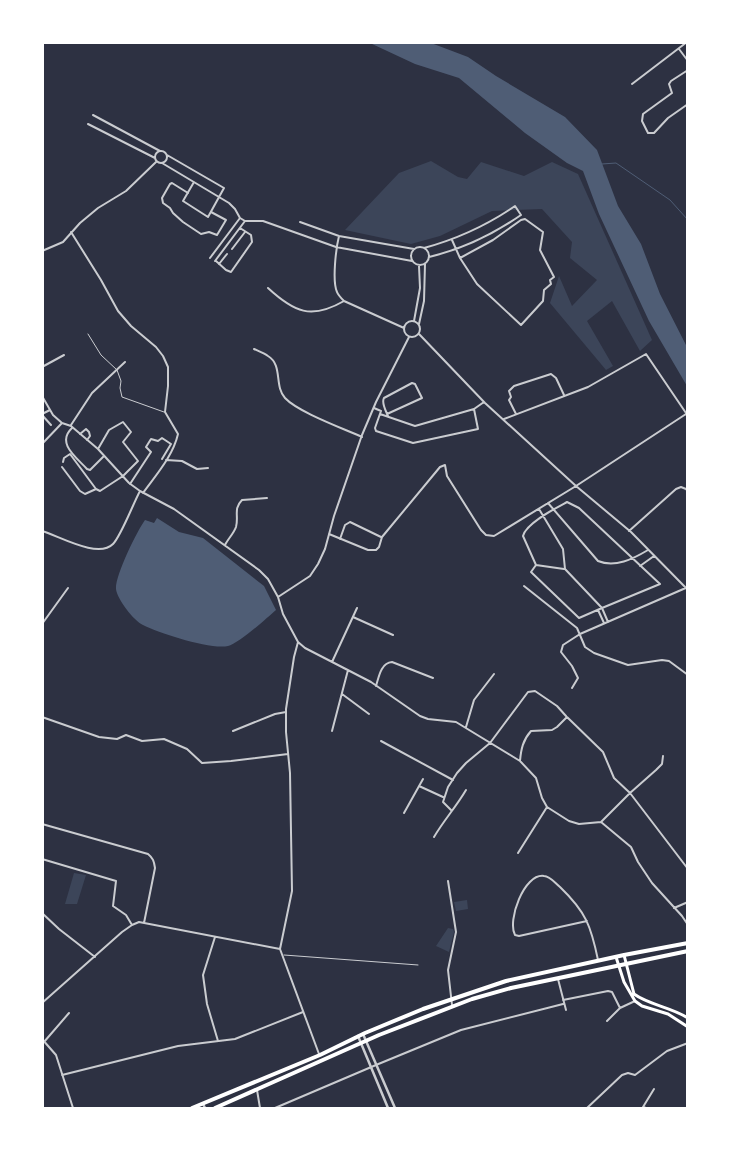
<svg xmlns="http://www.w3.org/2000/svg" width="730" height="1151" font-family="'PT Sans Narrow',sans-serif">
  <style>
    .green { fill: #3c4559 }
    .water { fill: #4f5d75 }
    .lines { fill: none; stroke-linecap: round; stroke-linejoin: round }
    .stream { stroke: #4f5d75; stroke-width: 1 }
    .service { stroke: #caccd0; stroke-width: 1 }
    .minor { stroke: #caccd0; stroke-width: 2 }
    .tertiary { stroke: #caccd0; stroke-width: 2.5 }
    .secondary { stroke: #fff; stroke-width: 3 }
    .trunk { stroke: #fff; stroke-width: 4 }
  </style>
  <rect width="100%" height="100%" fill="#2d3142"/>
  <path class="green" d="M431 161 458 177 467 179 481 162 524 176 552 162 578 174 652 340 640 351 612 301 587 321 613 366 606 370 550 303 559 276 572 306 597 280 570 258 572 242 542 209 492 211 440 236 411 244 345 230 399 173Z
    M74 873 86 875 77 904H65Z
    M467 900 468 909 456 911 454 902Z
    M448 928 453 929 454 932 449 952 436 946Z"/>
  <path class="water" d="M370 43H431L468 57 496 76 565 117 597 150 618 206 641 244 660 294 687 347V386L649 321 599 214 583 171 567 163 525 133 459 78 415 64Z
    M157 518 179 532 203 538 264 586 276 610C267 618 238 644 228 646 211 650 159 633 143 625 134 621 117 599 116 589 115 576 137 531 145 520L154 523Z"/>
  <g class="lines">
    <path class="stream" d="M602 164 616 163 670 200 688 220"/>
    <path class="service" d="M88 334 101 355 117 370 121 381 120 388 122 397 164 412
      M284 955 418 965"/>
    <path class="minor" d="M679 49 688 61
      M688 70 671 81 669 84 672 93 643 114 642 121 648 133H654L668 118 688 104
      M632 84 687 42
      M93 115 160 151
      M88 124 155 158
      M155 157a6 6 0 1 1 12 0a6 6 0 1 1-12 0Z
      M167 155 224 188 208 217 183 201 194 182
      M162 163 229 203 235 209 240 218 245 221H263L336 247 412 261
      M188 193 172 183 170 184 162 198 163 203 170 208 173 213 183 222 201 234 209 232 217 235 226 220 211 212
      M300 222 339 236 414 249
      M71 232 101 280 118 311 131 326 156 347 163 356 168 367V386L165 412 178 434C173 456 156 475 143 493
      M339 236C336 248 332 281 337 292 338 295 341 298 344 301
      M452 240 460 258 493 240 521 220 525 219 543 232 540 250 554 277 550 280 551 284 544 290 543 301 521 325 477 284 460 258
      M411 256a9 9 0 1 1 18 0a9 9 0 1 1-18 0Z
      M424 248C457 239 486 226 515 206L521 215C492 235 463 249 429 257
      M232 249 245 232
      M42 251 63 242 80 223 98 208 126 191 156 162
      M210 258 240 218
      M215 261 245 221
      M216 261 226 270 231 272 252 242 251 235 240 228
      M219 264 227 254
      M268 288C294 312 311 320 344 301L404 328
      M404 329a8 8 0 1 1 16 0a8 8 0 1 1-16 0Z
      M414 321 420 288 419 266
      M419 324 424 301 425 264
      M419 334 485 403 576 486 631 532 688 590
      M254 349C258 351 264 353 268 356 283 365 274 386 285 398 298 412 342 428 362 437
      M42 367 64 355
      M42 396 53 415 62 423 71 426 98 449 129 483 140 491 174 509 259 570 268 579 278 597 283 614 298 642 305 648 371 682 420 716 428 719 456 722 520 761 536 778 542 798 547 807 569 821 579 824 601 822 631 847 638 862 652 883 682 916 688 925
      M374 408 381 411 375 428 376 431 413 443 478 429 474 409 484 402
      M42 414 50 410
      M380 414 415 426 474 409
      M387 414 422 398 415 384 412 383 384 398C381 403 386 411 388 416
      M516 414 509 400 511 397 509 391 514 386 551 374 556 378 564 395
      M42 415 51 425
      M504 419 588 387 646 354 688 416
      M71 425 92 393 125 362
      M72 428C56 443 76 457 87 469L90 470 104 456
      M80 434 86 429 89 432 90 436 87 440
      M42 444 62 423
      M166 460 182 461 197 469 208 468
      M63 462 64 458 70 454 96 489
      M62 467 80 491 85 494 96 489 100 491 123 476 138 461 123 442 131 432 123 422 109 430 98 449
      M130 484 151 452 146 447 151 439 158 441 162 438 171 444 162 459
      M548 503 598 561C615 568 633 559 648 550
      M42 531C59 536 98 559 113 544 121 536 133 504 140 491
      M629 531 676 489 681 487 686 489 688 492
      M329 534 368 550H376L379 547 382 537 440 467 445 465 447 476 481 530 486 535 494 536 576 486 686 414
      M340 539 345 525 350 522 381 537
      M225 545C228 539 234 533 236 527 239 516 233 509 242 500L267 498
      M536 565 523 536C526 523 556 508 567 502L579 508 660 584 602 608 565 569 563 549 539 509
      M640 566 654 556
      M564 569 536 565 531 572 579 618 602 608 608 622
      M524 586 577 628 585 647 594 653 628 665 662 660 669 661 688 675
      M278 597 310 576 318 564 325 549 334 516 362 435 376 402 409 337
      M598 610 604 623
      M353 617 393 635
      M42 624 68 588
      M298 642 294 657 286 709V732L290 773 292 891 280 949 319 1054
      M332 662 357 608
      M376 686C379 676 381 663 392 662L433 678
      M572 688 578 678 572 666 561 652 563 645 580 634 688 587
      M342 694 369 714
      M42 717 99 737 117 739 126 735 142 741 164 739 187 749 202 763 231 761 288 754
      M466 727 474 700 494 674
      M233 731 275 714 286 712
      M332 731 348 670
      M381 741 453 780
      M520 761C521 749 523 740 531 731L552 730 557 727 567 717 603 752 614 778 630 793 688 869
      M419 786 443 797
      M451 810 443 802 448 787 457 773 466 763 490 743 528 692 535 691 557 706 566 716
      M404 813 423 779
      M601 822 630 793 656 770 662 764 663 756
      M42 824 148 854C153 858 154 861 155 868L144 923
      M434 837C444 820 456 807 466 790
      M518 853 547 807
      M42 859 116 881 113 906 126 915 132 925
      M448 881 456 932 448 970 452 1005
      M674 908 688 902
      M42 913 59 929 95 957
      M587 921 519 936 515 935C507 921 524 873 544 876 550 876 555 883 560 887 586 912 591 926 598 960
      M215 937 203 975 207 1004 218 1041
      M558 979 566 1010
      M563 1000 608 991 612 992 620 1008 607 1021
      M42 1003 122 932 132 925 139 922 280 949
      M620 1008 635 1001
      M42 1039 56 1055 73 1108
      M44 1042 69 1013
      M62 1075 178 1046 235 1039 303 1012
      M257 1090 260 1108
      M275 1108 376 1065 461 1030 563 1004
      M587 1108 622 1075 628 1073 635 1075 667 1051 688 1043
      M646 1108 643 1107 654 1089"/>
    <path class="tertiary" d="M363 1034 395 1108
      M358 1036 388 1108
      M203 1104 205 1108"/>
    <path class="secondary" d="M624 955 634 994C649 1005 671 1007 688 1018
      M616 957 624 982 635 1001 642 1006 668 1014 688 1027"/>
    <path class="trunk" d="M192 1108 320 1055 365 1033 423 1009 506 981 624 955 688 943
      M215 1108 379 1035 472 999 511 988 688 951"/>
  </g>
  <rect width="730" height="1151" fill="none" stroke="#ffffff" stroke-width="88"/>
</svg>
